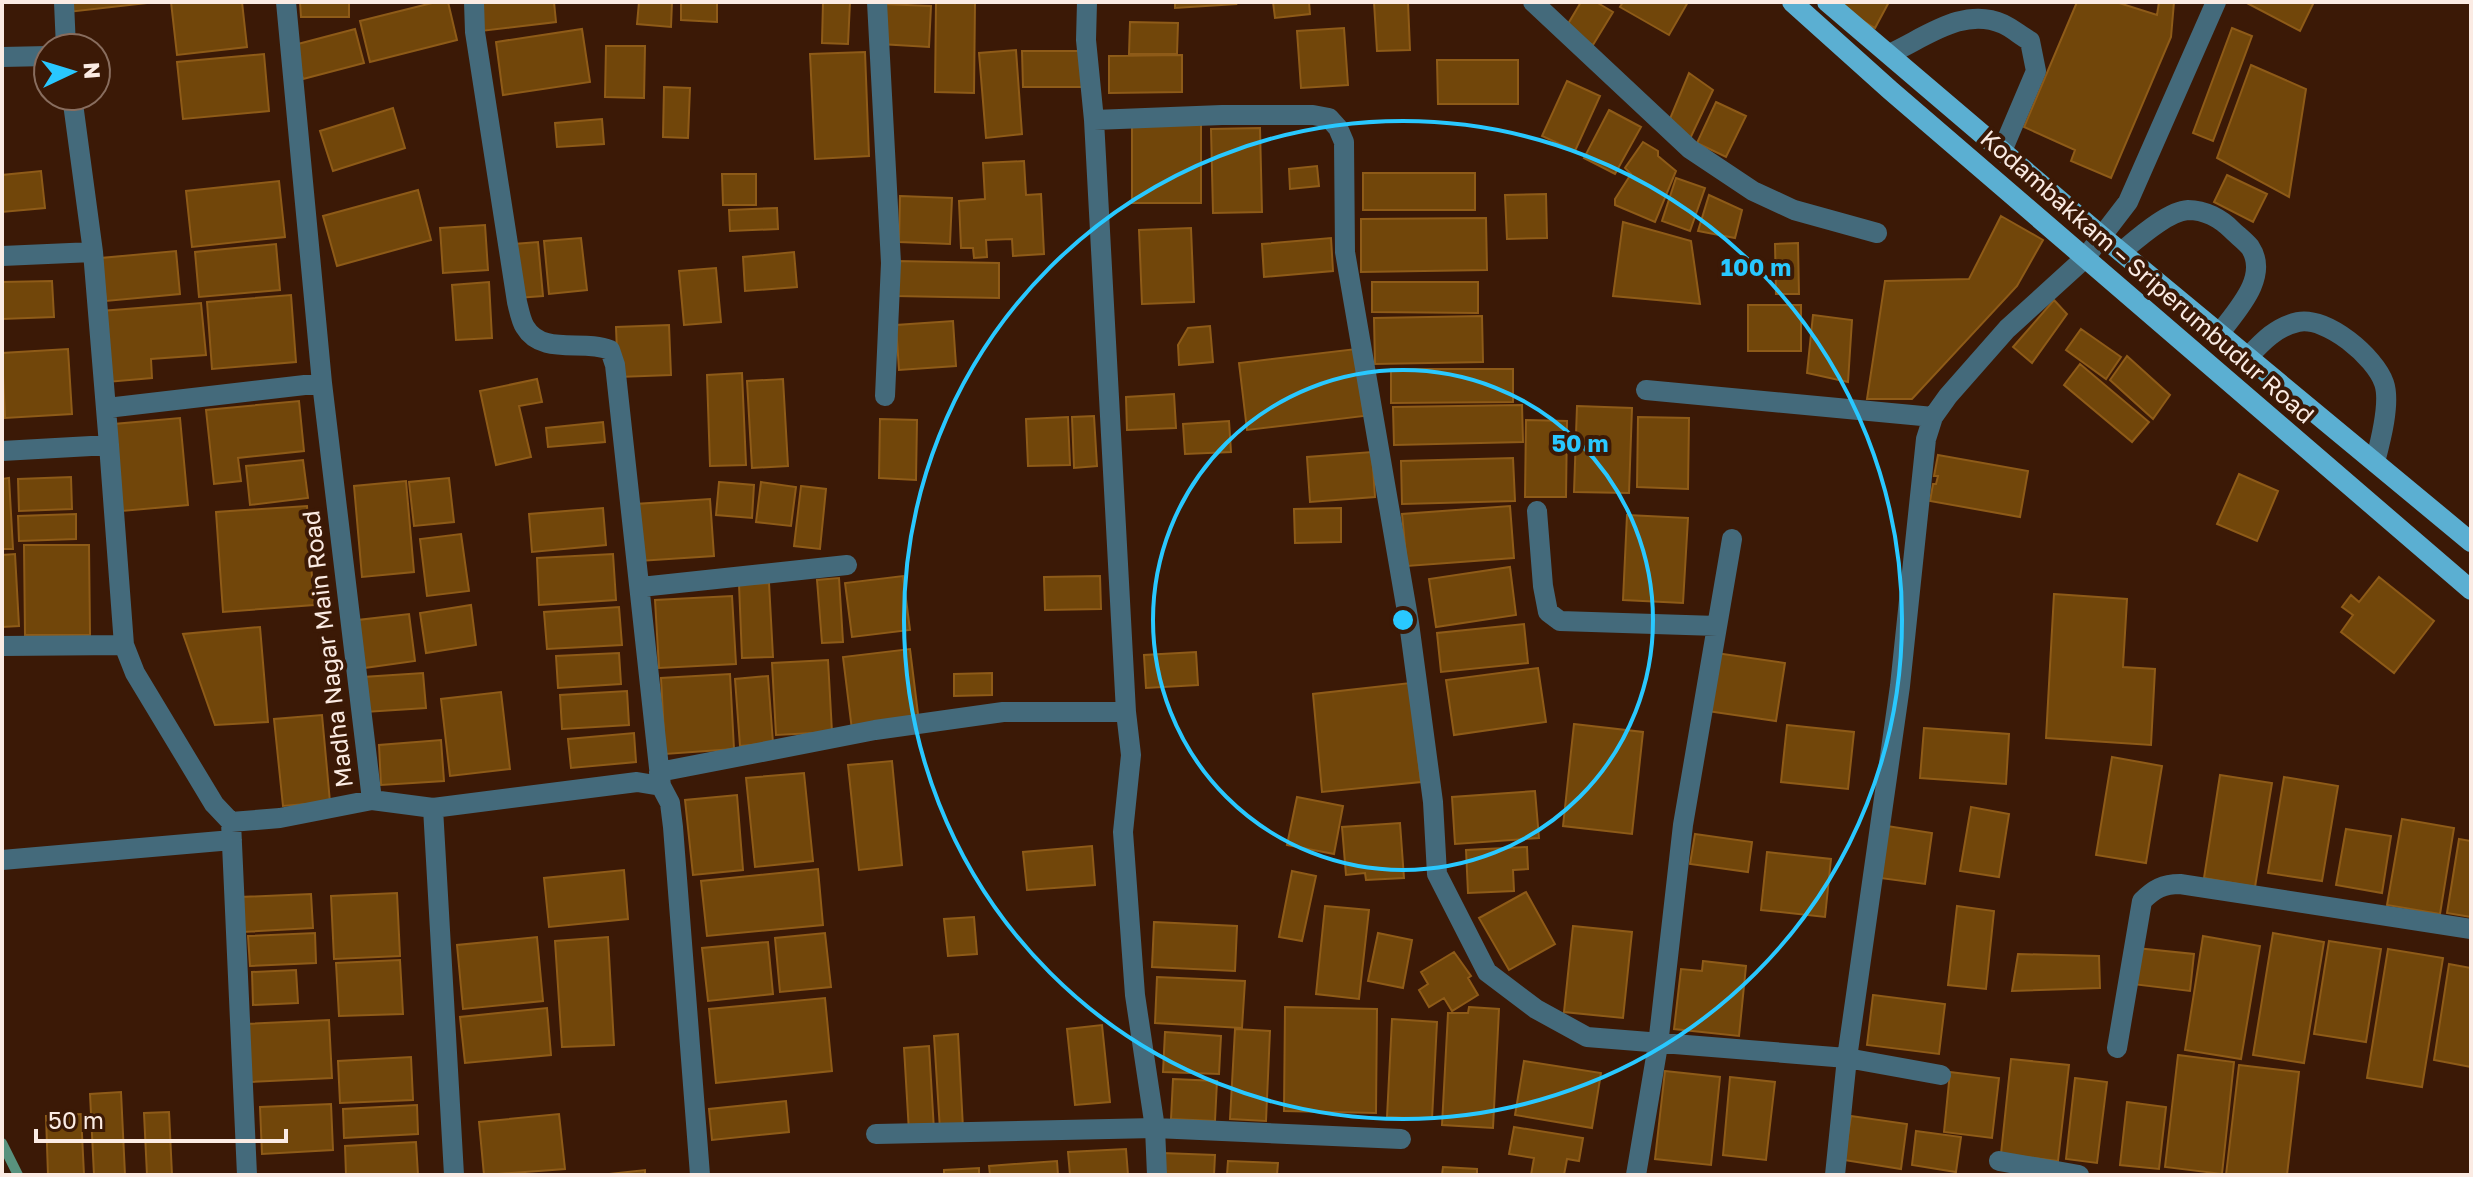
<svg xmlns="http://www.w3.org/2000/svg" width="2473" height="1177" font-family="'Golos Text',sans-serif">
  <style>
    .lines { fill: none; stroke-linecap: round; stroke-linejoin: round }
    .stream { stroke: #59927e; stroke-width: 10 }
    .building { fill: #71460a; stroke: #8e5b18; stroke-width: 2 }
    .minor { stroke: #446a7b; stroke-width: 20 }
    .major { stroke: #5bafd2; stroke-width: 20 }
    .ring { fill: none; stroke: #29c8ff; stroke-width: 4 }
    .labels { text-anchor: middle; stroke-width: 8; stroke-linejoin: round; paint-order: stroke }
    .street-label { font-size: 24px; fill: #fbebe3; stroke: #3b1906 }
    .centre { fill: #29c8ff; stroke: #3b1906; stroke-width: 4 }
    .ring-label { font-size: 24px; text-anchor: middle; font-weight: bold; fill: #29c8ff; stroke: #3b1906; stroke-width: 8; stroke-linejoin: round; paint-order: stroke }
  </style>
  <rect width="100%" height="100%" fill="#3b1906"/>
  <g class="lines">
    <path class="stream" d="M2 1143 18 1175"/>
  </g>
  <path class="building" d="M66 2H156L68 12Z
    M171 2H242L247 47 177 55Z
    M300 2H349V17H301Z
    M436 2H448L457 40 370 62 360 21Z
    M478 2H554L556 22 481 31Z
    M639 2H672L671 27 637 24Z
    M681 2H717V22L681 20Z
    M823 2H850L848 44 822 43Z
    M936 2H975L974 93 935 92Z
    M1175 2H1235L1236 4 1175 8Z
    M1273 2H1309L1310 14 1275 18Z
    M1374 2H1408L1410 50 1377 51Z
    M1581 2H1596L1613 12 1593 45 1565 29Z
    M1623 2H1688L1669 35 1620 7Z
    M1830 2H1889L1875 28Z
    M2077 2H2116L2157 15 2159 2H2174L2171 37 2111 178 2071 161 2075 150 2024 127Z
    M2245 2H2314L2300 31Z
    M882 4 931 6 929 47 880 44Z
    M1130 22 1178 23 1177 54H1129Z
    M1344 28 1348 85 1301 88 1297 31Z
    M2232 28 2252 36 2213 141 2193 133Z
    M355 29 364 63 303 79 294 45Z
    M582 29 590 82 503 95 496 42Z
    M606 46H645L644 98 605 97Z
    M1016 50 1022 134 986 138 979 53Z
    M1022 51H1082V87H1023Z
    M865 52 869 156 815 159 810 54Z
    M264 54 269 111 183 119 177 62Z
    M1182 55V92L1109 93V56Z
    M1437 60H1518V104H1438Z
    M2251 65 2306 89 2289 197 2217 158Z
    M1689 73 1713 90 1688 143 1669 121Z
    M1567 81 1600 96 1575 151 1542 136Z
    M664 87 690 88 688 138 663 137Z
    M1716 102 1746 116 1726 157 1697 143Z
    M393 108 405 148 333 171 320 131Z
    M1609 110 1641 127 1615 174 1584 158Z
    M602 119 604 144 557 147 555 123Z
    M1132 124H1201V203H1132Z
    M1260 128 1262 212 1213 213 1211 129Z
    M1643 142 1658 151V156L1676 171 1655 222 1615 205V199L1631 174 1625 168Z
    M1024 161 1026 195 1041 194 1044 254 1013 256 1012 239 986 240 987 257 974 258 973 248H961L959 201 985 199 983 163Z
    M1317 166 1319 186 1290 189 1289 169Z
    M41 171 45 208 2 212V175Z
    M1363 173H1475V210H1363Z
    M722 174H756V205H723Z
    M2227 175 2267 194 2253 222 2214 202Z
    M1676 178 1705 188 1690 231 1662 221Z
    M279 181 285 237 192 247 186 191Z
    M418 190 431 240 337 266 323 216Z
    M1546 194 1547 238 1507 239 1505 195Z
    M1709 195 1742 210 1735 238 1698 231Z
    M900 196 952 198 950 244 899 242Z
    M777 208 778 229 730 231 729 210Z
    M2001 216 2043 240 2017 286 1912 399H1867L1885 281 1969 279Z
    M1486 218 1487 270 1361 272V219Z
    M1623 222 1691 241 1700 304 1613 296Z
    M485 225 488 270 443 273 440 228Z
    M1191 228 1194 302 1142 304 1139 230Z
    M581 238 587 290 549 294 544 241Z
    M1331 238 1333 271 1264 277 1262 244Z
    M538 242 543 296 517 298 514 244Z
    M1798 243 1799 294H1776L1775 244Z
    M276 244 280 290 199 297 195 252Z
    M176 251 180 294 106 301 101 258Z
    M794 252 797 287 745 291 743 257Z
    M896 261 999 263V298L895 296Z
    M716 268 721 322 684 325 679 271Z
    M52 281 54 317 2 319V282Z
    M489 282 492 338 456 340 452 285Z
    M1372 282H1478V313L1372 312Z
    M291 295 296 362 212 369 207 302Z
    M2054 300 2067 314 2032 363 2013 347Z
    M201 303 206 355 151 359 152 378 107 382 101 311Z
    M1748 305H1801V351H1748Z
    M1813 315 1852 320 1848 382 1807 373Z
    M1482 316 1483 362 1375 364 1374 318Z
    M953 321 956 366 899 370 896 325Z
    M669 325 671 375 618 377 616 327Z
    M1210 326 1213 362 1179 365 1178 345 1188 328Z
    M2081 329 2121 357 2106 379 2066 350Z
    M68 349 72 414 5 418 2 353Z
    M1356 349 1364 416 1247 430 1239 363Z
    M2127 356 2170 395 2153 419 2110 380Z
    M2080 364 2149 422 2132 442 2064 385Z
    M1391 369H1513V402L1391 403Z
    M742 373 746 465 710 466 707 375Z
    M537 379 542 402 519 406 531 457 496 465 480 391Z
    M783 379 788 466 752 468 747 381Z
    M1174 394 1176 428 1127 430 1126 397Z
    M299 401 304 451 238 458 241 481 214 484 206 410Z
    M1522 405 1523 442 1394 445 1393 407Z
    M1577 406 1632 408 1629 493 1574 492Z
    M1094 416 1097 466 1074 468 1072 417Z
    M1068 417 1070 465 1028 466 1026 419Z
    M1638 417 1689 418 1688 489 1637 487Z
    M180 418 188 505 122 511 114 424Z
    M880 419 917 420 916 480 879 478Z
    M1526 420 1567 421 1566 497H1525Z
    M1229 421 1231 452 1185 454 1183 424Z
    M603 422 605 442 548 447 546 428Z
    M1372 452 1375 497 1310 502 1307 457Z
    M1938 455 2028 471 2020 517 1930 501 1933 484H1936L1938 476H1934Z
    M1513 458 1515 501 1402 504 1401 461Z
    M303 460 308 498 250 505 246 466Z
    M2239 474 2278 491 2257 541 2217 524Z
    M71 477 72 509 19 511 18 479Z
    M9 478 13 549H2V479Z
    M449 478 454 522 414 526 409 482Z
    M406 481 414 572 362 577 354 486Z
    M719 482 754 485 752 518 716 515Z
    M761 482 796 487 791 526 756 522Z
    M801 486 826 489 820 549 794 546Z
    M710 499 714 556 639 561 635 504Z
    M307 506 314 605 223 612 216 512Z
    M1510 506 1514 558 1407 566 1402 514Z
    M603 508 606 545 532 552 529 514Z
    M1341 508V542L1295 543 1294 509Z
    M76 514V539L19 541 18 516Z
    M1627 515 1688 518 1683 603 1623 600Z
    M461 534 469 591 427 596 420 539Z
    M24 545H89L90 635H25Z
    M15 554 19 626 2 627V555Z
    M613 554 616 600 539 605 537 558Z
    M1510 567 1516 615 1436 627 1429 579Z
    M903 576 910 630 852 637 845 583Z
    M1100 576 1101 609 1045 610 1044 577Z
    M2379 577 2434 621 2394 673 2341 632 2353 615 2342 607 2351 595 2359 602Z
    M839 578 843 642 822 643 817 580Z
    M769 583 773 657 742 658 739 584Z
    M2054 594 2127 599 2123 667 2155 669 2151 745 2046 738Z
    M732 596 736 664 659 668 655 600Z
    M471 605 476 645 426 653 420 613Z
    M619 607 622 645 547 649 544 612Z
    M409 614 415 661 364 668 358 620Z
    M1524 624 1528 663 1441 672 1437 633Z
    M260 627 268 722 215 725 183 634Z
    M910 649 919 722 852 730 843 657Z
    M1196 652 1198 685 1146 688 1144 655Z
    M619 653 621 684 558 688 556 656Z
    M1716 653 1785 663 1776 721 1707 711Z
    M828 660 832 732 776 735 772 663Z
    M1538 668 1546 722 1454 735 1446 680Z
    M423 673 426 708 365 712 363 677Z
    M992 673V695L954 696V674Z
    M730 674 734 749 665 754 661 678Z
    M768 676 773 743 740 746 735 679Z
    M1410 683 1421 782 1322 792 1313 694Z
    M627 691 629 725 562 729 560 695Z
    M501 692 510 769 450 776 441 699Z
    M322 715 330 802 283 806 274 719Z
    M1574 724 1643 732 1632 834 1563 826Z
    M1787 725 1854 732 1848 789 1781 782Z
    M1924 728 2009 734 2006 784 1920 778Z
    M634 733 636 762 571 768 568 739Z
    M441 740 444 781 381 785 379 745Z
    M2112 757 2162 766 2146 863 2096 855Z
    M892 761 902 865 859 870 848 765Z
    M804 773 813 861 755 867 746 778Z
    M2220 775 2272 783 2255 887 2204 878Z
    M2284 777 2338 786 2322 881 2268 873Z
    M1535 791 1539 838 1455 844 1452 797Z
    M737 795 743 870 693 875 685 800Z
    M1297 797 1343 806 1334 854 1287 845Z
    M1971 807 2009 814 1999 877 1960 871Z
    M2402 819 2454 828 2440 914 2387 905Z
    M1400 823 1404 878 1366 880 1365 873 1346 875 1342 827Z
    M1887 826 1932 833 1925 884 1880 878Z
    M2346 829 2391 836 2382 893 2336 885Z
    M1695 834 1752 842 1748 872 1690 864Z
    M2459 839 2471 841V917L2447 913Z
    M1092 846 1095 885 1027 890 1023 852Z
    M1527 847 1528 869 1513 870 1514 891 1468 893 1466 850Z
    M1767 852 1831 859 1825 917 1761 910Z
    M818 869 823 925 707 936 701 881Z
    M624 870 628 919 549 927 544 878Z
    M1292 871 1316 876 1302 941 1279 937Z
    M1526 892 1555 944 1509 970 1479 918Z
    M397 893 400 956 334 959 331 896Z
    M311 894 313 928 243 932 241 897Z
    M1325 906 1369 910 1359 999 1316 994Z
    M1957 906 1994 911 1986 989 1948 985Z
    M974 917 977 954 948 956 944 919Z
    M1154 922 1237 926 1235 971 1152 967Z
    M1573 926 1632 932 1623 1018 1564 1012Z
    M315 933 316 963 250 966 248 936Z
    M825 933 831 987 780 992 775 938Z
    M1378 933 1412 940 1403 988 1368 981Z
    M2273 933 2324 942 2304 1063 2253 1055Z
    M2203 936 2260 946 2241 1059 2185 1050Z
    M537 937 543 1001 463 1009 457 945Z
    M608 937 614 1045 562 1047 555 941Z
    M2329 941 2381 949 2366 1042 2314 1034Z
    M768 942 773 994 708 1001 702 948Z
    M2136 948 2194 954 2190 991 2132 984Z
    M2388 949 2443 958 2422 1087 2367 1078Z
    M1454 952 1471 976 1468 978 1478 995 1452 1011 1444 998 1429 1007 1419 990 1428 984 1421 972Z
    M2018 954 2099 956 2100 988 2012 991Z
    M400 960 403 1014 339 1016 336 963Z
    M1703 961 1746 966 1739 1036 1674 1029 1681 969 1702 971Z
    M2449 964 2471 968V1067L2434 1060Z
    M296 970 298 1003 253 1005 252 972Z
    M1157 977 1245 981 1242 1028 1155 1023Z
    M1873 995 1945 1004 1939 1054 1867 1045Z
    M825 998 832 1071 716 1083 709 1009Z
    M1285 1007 1377 1009 1376 1113 1284 1111Z
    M1469 1007 1499 1009 1493 1128 1442 1125 1448 1013H1468Z
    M547 1008 551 1055 465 1063 460 1017Z
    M1392 1019 1437 1022 1432 1119 1387 1117Z
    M329 1020 332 1078 249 1082 246 1024Z
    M1102 1025 1110 1102 1075 1105 1067 1029Z
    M1235 1029 1270 1031 1266 1121 1230 1119Z
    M1165 1032 1221 1036 1219 1074 1163 1072Z
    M958 1034 963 1128 940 1130 934 1036Z
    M929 1046 934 1130 909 1132 904 1048Z
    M2178 1055 2234 1062 2222 1174 2165 1167Z
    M411 1057 413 1100 340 1103 338 1061Z
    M2011 1059 2069 1065 2058 1161 2001 1154Z
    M1524 1061 1601 1073 1592 1128 1515 1115Z
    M2239 1065 2299 1072 2287 1175H2226Z
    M1665 1071 1720 1077 1711 1165 1655 1159Z
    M1950 1072 1999 1078 1992 1138 1944 1132Z
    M1730 1077 1775 1082 1766 1160 1723 1155Z
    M2075 1078 2107 1082 2097 1163 2066 1159Z
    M1173 1079 1217 1081 1215 1121 1171 1119Z
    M121 1092 125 1175H94L90 1094Z
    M786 1101 789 1132 712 1140 709 1109Z
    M2127 1102 2166 1107 2159 1169 2120 1165Z
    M331 1104 333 1150 262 1154 260 1107Z
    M417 1105 418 1134 344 1138 343 1109Z
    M169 1112 172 1175H147L144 1113Z
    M81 1114 84 1175H48L46 1116Z
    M559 1114 565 1169 484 1175 479 1122Z
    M1851 1116 1907 1124 1901 1169 1844 1160Z
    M1514 1127 1583 1138 1579 1161 1567 1159 1564 1175H1531L1534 1158 1509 1154Z
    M1916 1131 1961 1137 1956 1172 1912 1165Z
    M416 1142 418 1175H346L345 1146Z
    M1126 1149 1128 1175H1070L1068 1152Z
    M1162 1153 1215 1155 1214 1175H1161Z
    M1057 1161 1058 1175H990L989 1166Z
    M1228 1161 1278 1163 1277 1175H1227Z
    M1443 1167 1477 1169V1175H1442Z
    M979 1168V1175H944V1170Z
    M645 1170V1175H600Z"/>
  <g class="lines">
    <path class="minor" d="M64 2 66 48
      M286 2 322 383 372 800 433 808 637 782 661 786 670 803 673 827 700 1175
      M474 2 475 32 517 302C519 310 521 321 525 327 542 356 583 339 610 350L615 365 661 786
      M877 2 891 263 885 396
      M1087 2 1086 40 1094 120 1126 712 1131 755 1123 832 1135 995 1155 1128 1157 1175
      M1533 2 1690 149 1753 191 1794 210 1877 233
      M1889 54C1925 38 1963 6 2003 24 2012 28 2021 36 2030 41L2036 71 2002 151
      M2 57 48 56
      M1094 120 1222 115H1313L1329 118 1338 128 1344 142 1345 252 1409 623 1433 802 1437 874 1487 972 1536 1009 1587 1037 1847 1058 1941 1075
      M2121 252C2137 239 2168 211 2188 210 2205 210 2221 219 2232 230 2237 235 2245 241 2250 247 2270 277 2236 311 2219 334
      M2 256 93 252
      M2248 357C2263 341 2276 327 2298 322 2327 316 2375 357 2384 383 2391 403 2380 443 2375 462
      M1646 390 1933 417
      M107 408 322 383
      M109 445 124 645 135 673 214 804 231 822 280 818 372 800
      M2 451 109 445 93 252 72 96
      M1537 511 1543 586 1548 612 1560 621 1717 626
      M641 587 847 565
      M2 646 124 645
      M659 772 875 730 1003 712H1126
      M433 808 454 1175
      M231 822 247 1175
      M2 860 232 840
      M2117 1048 2142 901C2154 889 2163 884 2180 884L2471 929
      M876 1134 1155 1128 1401 1139
      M1999 1161 2079 1175
      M1636 1175 1658 1045 1683 825 1732 539
      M1835 1175 1847 1058 1900 686 1926 439 1933 417 1948 396 2007 329 2085 258 2128 202 2216 2"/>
    <path class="major" d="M1792 2 1890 90 2471 590
      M1827 2 2103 237 2471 542"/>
  </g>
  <g class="ring">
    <circle cx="1403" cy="620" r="250"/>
    <circle cx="1403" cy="620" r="499"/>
  </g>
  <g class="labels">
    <g class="street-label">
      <text transform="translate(2147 277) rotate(41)" y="8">Kodambakkam – Sriperumbudur Road</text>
      <text transform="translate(328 649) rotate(-97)" y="8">Madha Nagar Main Road</text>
    </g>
  </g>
  <circle cx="1403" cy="620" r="12" class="centre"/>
  <g class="ring-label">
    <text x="1756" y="276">100 m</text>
    <text x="1580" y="452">50 m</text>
  </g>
  <rect width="2473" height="1177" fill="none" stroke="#fbebe3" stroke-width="8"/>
  <g transform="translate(72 72) rotate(86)"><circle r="38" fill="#3b1906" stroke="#886d5e" stroke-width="2"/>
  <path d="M0-6L14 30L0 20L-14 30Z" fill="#29c8ff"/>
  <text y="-12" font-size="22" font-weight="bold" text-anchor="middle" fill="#fbebe3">N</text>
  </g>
  <path d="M36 1129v12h250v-12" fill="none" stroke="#fbebe3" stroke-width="4"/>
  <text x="48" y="1129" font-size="24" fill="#fbebe3" stroke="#3b1906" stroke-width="6" paint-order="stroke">50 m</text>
</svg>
